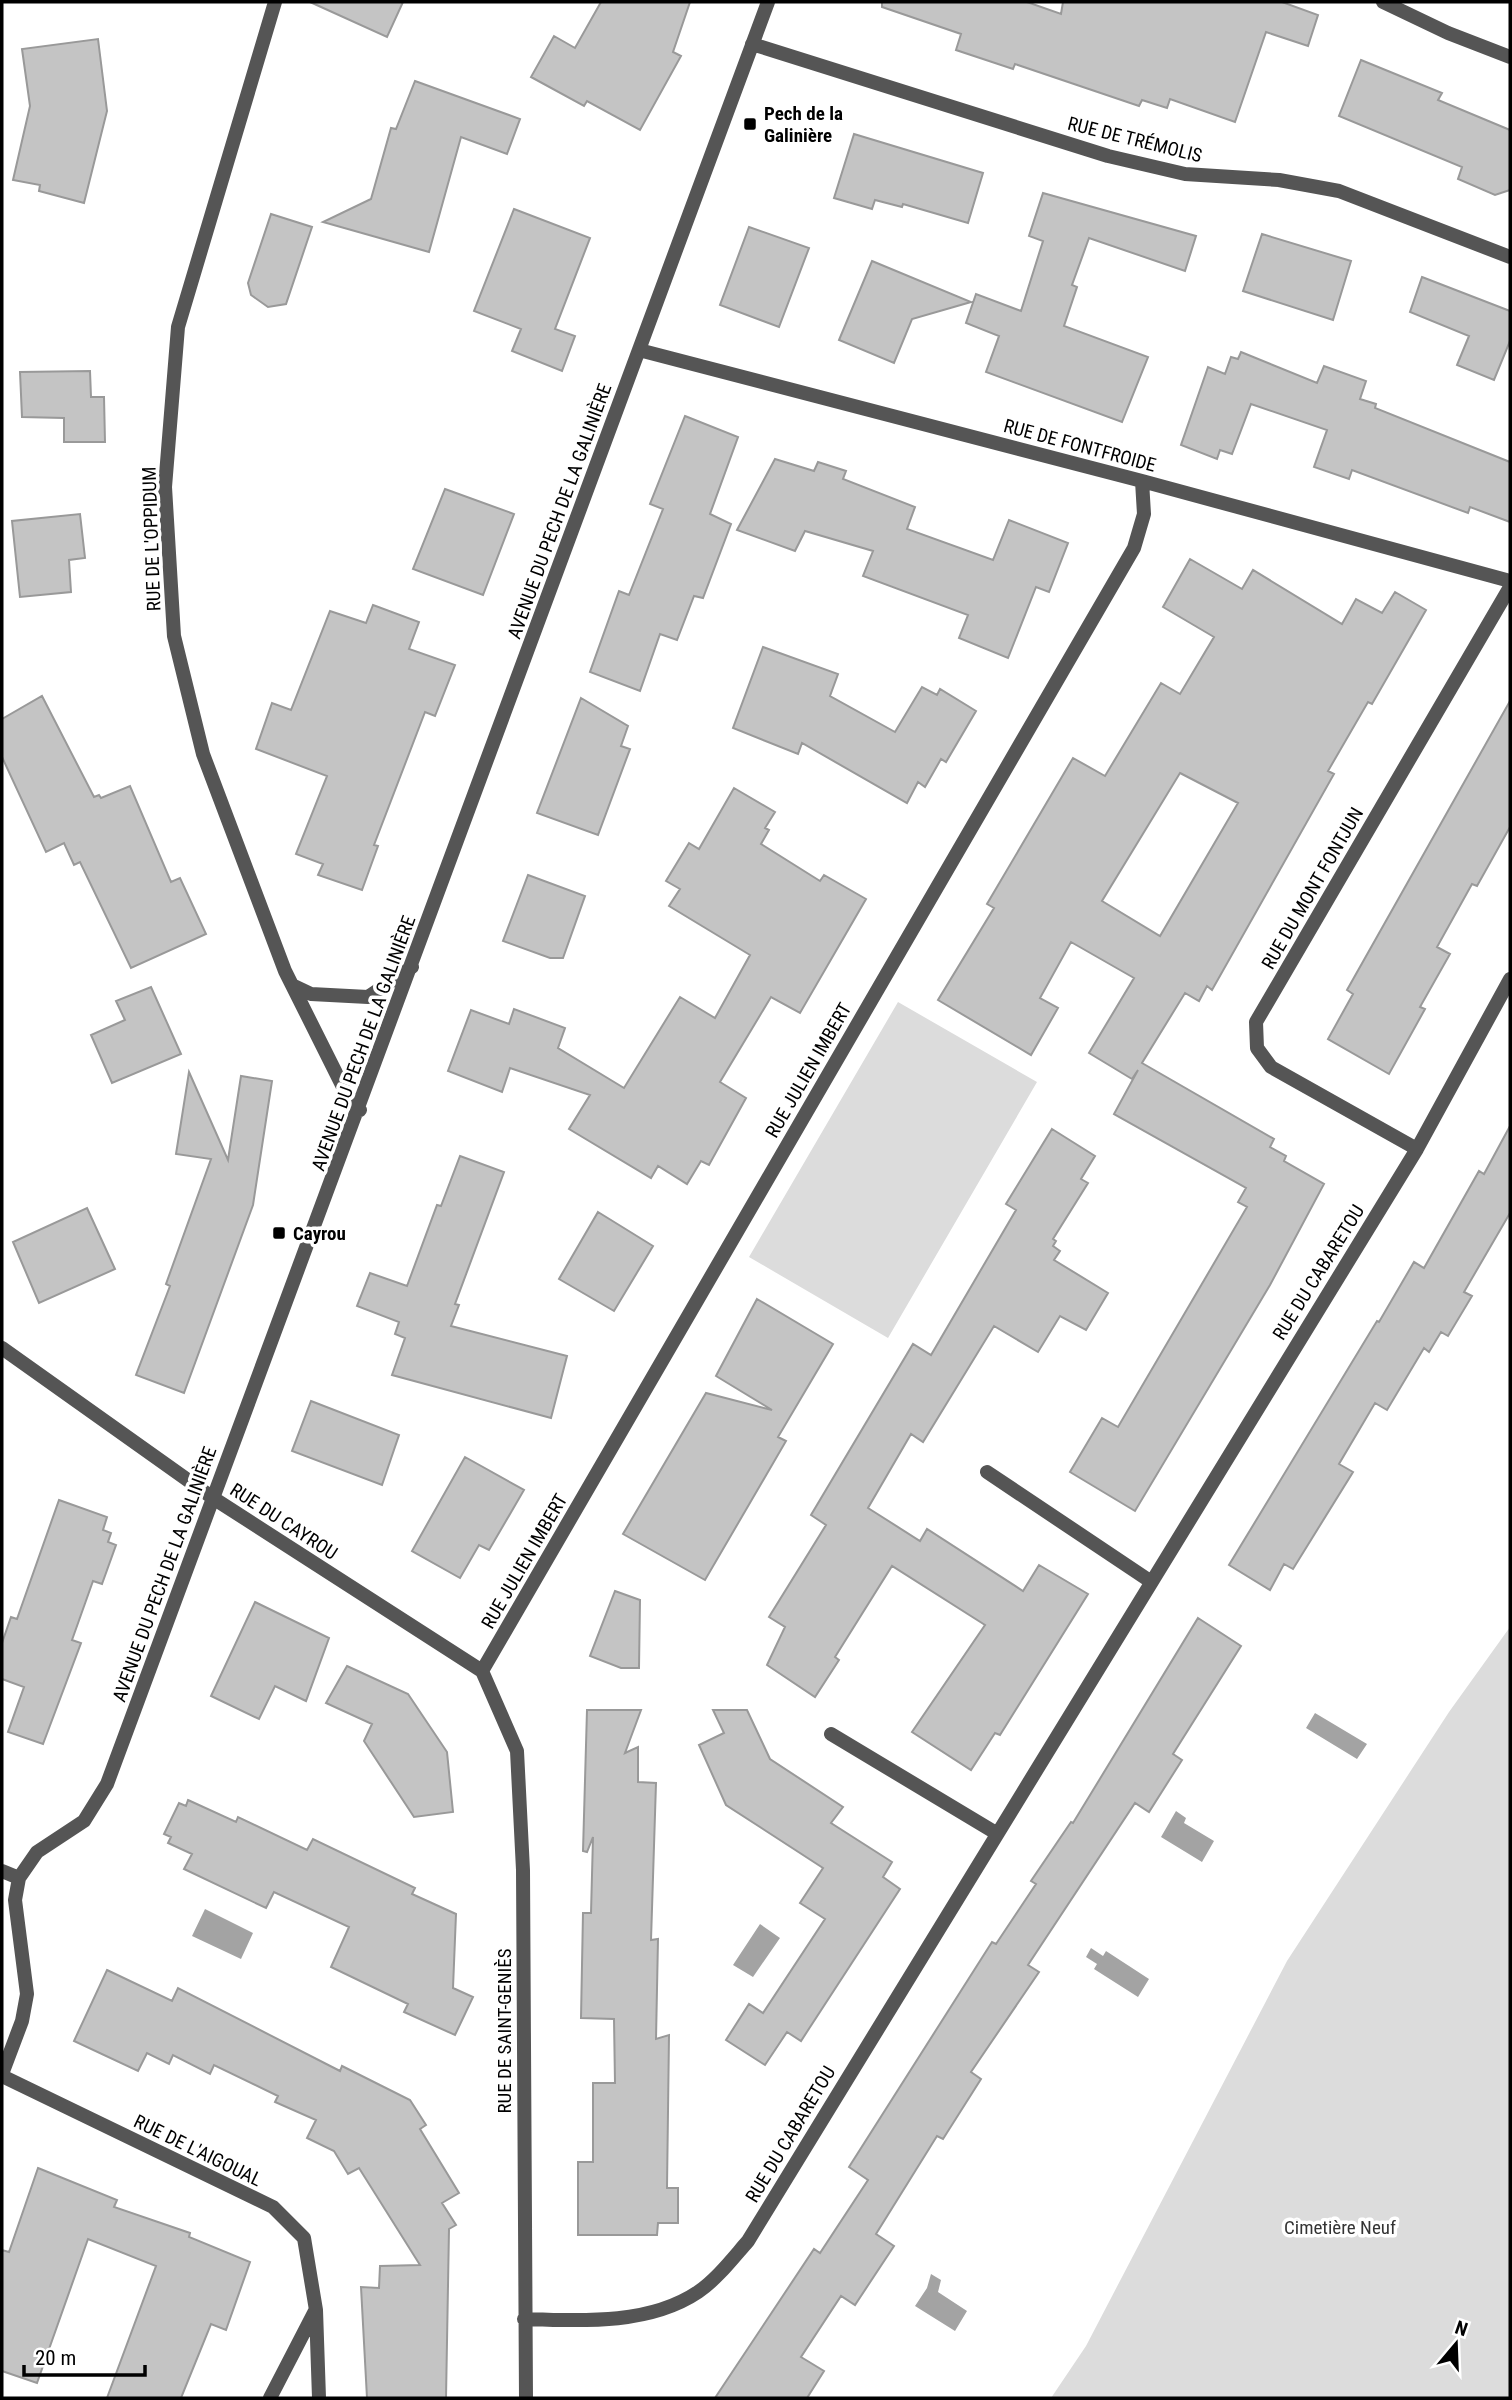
<svg xmlns="http://www.w3.org/2000/svg" width="1512" height="2400" font-family="'Roboto Condensed',sans-serif">
  <style>
    .green { fill: #dcdcdc }
    .water { fill: #a3a3a3 }
    .building { fill: #c4c4c4; stroke: #999; stroke-width: 2; fill-rule: evenodd }
    .lines { fill: none; stroke-linecap: round; stroke-linejoin: round }
    .minor { stroke: #555; stroke-width: 14 }
    .poi-dot { fill: #000; stroke: #fff; stroke-width: 2.5 }
    .labels { text-anchor: middle; stroke-width: 7; stroke-linejoin: round; paint-order: stroke }
    .poi-label { font-size: 19px; font-weight: bold; fill: #000; stroke: #fff; text-anchor: start }
    .street-label { font-size: 19px; fill: #000; stroke: #fff }
    .park-label { font-size: 19px; fill: #333; stroke: #fff }
  </style>
  <rect width="100%" height="100%" fill="#fff"/>
  <path class="green" d="M898 1002 1037 1082 888 1338 749 1257Z
    M1510 1627V2398H1051L1086 2346 1287 1961 1449 1712Z"/>
  <path class="water" d="M1315 1713 1367 1744 1357 1759 1306 1728Z
    M1176 1811 1186 1818 1184 1823 1214 1841 1202 1862 1161 1837Z
    M205 1909 253 1933 241 1959 192 1936Z
    M760 1924 780 1938 753 1977 733 1965Z
    M1091 1948 1103 1956 1106 1951 1149 1979 1138 1997 1094 1969 1097 1964 1086 1957Z
    M931 2274 941 2280 938 2292 967 2311 955 2331 915 2306 927 2288Z"/>
  <path class="building" d="M310 2H403L387 37Z
    M601 2H690L673 52 681 56 640 130 587 101 584 106 531 77 554 36 575 48Z
    M882 2H1027L1061 14 1063 2H1282L1318 15 1308 46 1266 32 1235 122 1170 99 1167 108 1142 100 1139 106 1015 64 1013 69 956 50 961 34 882 7Z
    M98 39 107 111 84 203 39 191 40 185 13 180 30 106 22 49Z
    M1361 60 1442 93 1438 100 1510 130V190L1495 195 1458 179 1462 167 1339 116Z
    M415 81 520 119 507 154 461 137 429 252 323 222 371 199 391 128 396 129Z
    M854 134 983 173 968 223 903 204 902 207 875 200 872 209 834 198Z
    M1043 193 1196 236 1185 271 1089 238 1072 285 1077 287 1064 326 1148 357 1122 422 986 372 999 336 966 323 976 294 1021 311 1043 241 1029 236Z
    M514 209 590 238 555 329 575 336 562 371 512 351 521 329 474 311Z
    M271 214 312 227 286 304 268 307 251 295 248 283Z
    M749 227 809 248 779 327 720 305Z
    M1262 234 1351 261 1333 320 1243 291Z
    M872 261 971 302 912 319 894 363 839 340Z
    M1422 277 1510 311V341L1494 380 1457 365 1469 336 1410 312Z
    M1241 352 1317 383 1324 366 1366 381 1360 399 1376 404 1375 408 1510 462V522L1470 507 1468 513 1352 470 1349 479 1314 467 1327 430 1251 404 1232 454 1220 450 1217 459 1181 445 1208 367 1225 374 1231 357 1238 359Z
    M90 371 91 397H104L105 442H64V418L22 417 20 372Z
    M685 416 738 437 710 514 731 524 703 598 694 596 677 640 660 634 640 691 590 672 619 591 629 595 663 509 650 504Z
    M775 459 814 471 818 462 846 471 843 479 915 507 907 529 993 560 1009 520 1068 543 1049 592 1036 587 1008 658 959 638 968 615 863 576 873 551 805 531 795 551 737 530Z
    M445 489 514 514 483 595 413 569Z
    M80 514 85 558 69 560 71 592 20 597 12 521Z
    M1190 559 1242 589 1253 570 1342 624 1356 599 1382 613 1395 592 1426 610 1372 704 1368 702 1328 771 1334 774 1212 990 1207 986 1199 1001 1185 993 1142 1063 1274 1139 1270 1147 1286 1156 1284 1161 1324 1184 1270 1285 1135 1511 1070 1472 1102 1418 1118 1427 1247 1207 1238 1202 1246 1188 1114 1114 1138 1070 1132 1079 1089 1053 1134 978 1071 942 1040 998 1058 1008 1031 1055 938 1000 994 908 987 904 1073 758 1105 776 1161 683 1180 694 1214 637 1163 607ZM1180 773 1238 803 1160 936 1102 901Z
    M373 605 419 622 409 649 455 665 435 716 425 712 374 845 378 846 362 890 318 875 323 864 296 854 327 776 256 749 272 703 291 710 330 611 366 623Z
    M763 647 838 674 830 696 895 732 922 687 937 695 940 689 976 711 946 762 941 759 925 787 918 782 907 803 802 743 798 754 733 728Z
    M42 696 94 797 99 795 101 798 130 786 171 882 180 878 206 934 131 968 80 862 74 865 64 843 46 852 2 757V719Z
    M581 698 628 726 621 746 630 749 598 835 537 813Z
    M1510 701V827L1477 886 1472 884 1437 947 1450 954 1420 1007 1425 1009 1389 1074 1328 1039 1353 994 1347 990Z
    M734 788 775 812 765 828 769 830 761 844 820 881 824 875 866 899 800 1013 771 997 720 1082 746 1098 709 1165 701 1161 687 1184 658 1166 651 1178 569 1129 590 1095 510 1068 502 1092 448 1071 471 1010 509 1024 514 1009 565 1028 558 1048 624 1088 680 997 715 1018 750 955 669 906 680 889 666 881 689 843 699 849Z
    M528 875 585 896 563 958H550L503 941Z
    M151 987 181 1054 112 1083 91 1035 125 1020 116 1001Z
    M189 1072 228 1160 241 1076 272 1081 253 1205 184 1393 136 1375 170 1286 166 1284 211 1159 176 1154Z
    M1510 1126V1213L1464 1292 1472 1296 1448 1336 1441 1332 1429 1352 1424 1348 1387 1410 1375 1403 1339 1464 1353 1472 1293 1569 1284 1564 1270 1590 1229 1565 1377 1321 1379 1322 1414 1262 1424 1268 1479 1171 1484 1174Z
    M1052 1129 1095 1156 1081 1179 1088 1183 1053 1239 1056 1241 1053 1246 1060 1251 1054 1260 1108 1293 1086 1330 1060 1316 1038 1352 994 1326 923 1442 911 1434 868 1508 920 1541 927 1529 1023 1591 1039 1565 1088 1594 1000 1735 995 1733 971 1770 912 1732 985 1625 892 1566 835 1657 839 1660 815 1697 767 1665 785 1627 769 1617 826 1525 811 1515 913 1344 931 1355 1016 1210 1006 1204Z
    M460 1156 504 1172 455 1304 459 1305 451 1326 567 1356 551 1418 392 1375 405 1338 395 1334 399 1322 357 1306 370 1273 407 1286 437 1205 441 1206Z
    M87 1208 115 1269 39 1303 13 1242Z
    M598 1212 653 1246 614 1311 559 1279Z
    M757 1299 833 1344 778 1437 786 1441 705 1580 623 1534 706 1393 772 1410 716 1376Z
    M311 1401 399 1435 382 1485 292 1451Z
    M465 1457 524 1490 489 1550 479 1545 460 1578 412 1551Z
    M59 1500 107 1517 103 1530 111 1533 108 1542 116 1545 102 1584 93 1581 72 1640 81 1643 43 1744 8 1732 24 1687 2 1679V1643L11 1617 17 1619Z
    M615 1591 640 1600 639 1668H621L590 1656Z
    M255 1602 329 1638 306 1701 275 1686 259 1719 211 1696Z
    M1198 1618 1241 1646 1173 1754 1182 1760 1149 1812 1135 1803 1028 1965 1039 1972 971 2072 981 2079 943 2139 937 2136 876 2234 894 2246 855 2305 841 2296 801 2357 824 2371 807 2398H715L814 2249 820 2253 868 2180 849 2167 992 1942 996 1944 1036 1884 1031 1881 1071 1822 1073 1823Z
    M347 1666 408 1694 447 1752 453 1812 414 1817 364 1741 372 1724 326 1703Z
    M587 1710H641L625 1753 638 1747V1782L656 1783 651 1940 658 1939 656 2039 669 2035 667 2188H678V2223H658L657 2235H578V2162H593V2083H615L614 2019 581 2018 583 1913H591L593 1837 587 1852 583 1851Z
    M713 1710H747L770 1759 843 1807 831 1823 892 1862 883 1877 900 1889 801 2041 787 2032 765 2065 726 2040 749 2004 763 2013 825 1919 800 1903 823 1868 726 1805 699 1745 724 1733Z
    M188 1800 236 1822 238 1817 307 1850 313 1839 415 1888 412 1894 456 1914 453 1988 473 1997 455 2035 404 2012 408 2004 331 1967 349 1927 274 1892 266 1908 184 1869 192 1854 168 1843 171 1837 164 1834 179 1803 186 1806Z
    M107 1970 172 2001 178 1988 340 2071 342 2066 410 2100 426 2125 420 2129 459 2193 442 2203 456 2225 449 2229 446 2398H367L361 2287 379 2288 380 2266 420 2265 359 2168 348 2174 334 2151 307 2138 316 2120 275 2102 278 2096 214 2065 210 2074 173 2055 169 2064 147 2053 138 2071 74 2041Z
    M38 2168 117 2200 114 2207 190 2233 189 2237 250 2262 226 2330 211 2324 181 2398H107L156 2266 88 2239 37 2383 2 2371V2250L9 2252Z"/>
  <g class="lines">
    <path class="minor" d="M275 2 178 327 165 487 174 636 203 754 285 971 345 1091 360 1110
      M1383 2 1448 33 1510 57
      M752 44 1108 156 1185 174 1279 180 1339 191 1510 257
      M639 350 1142 481 1510 581
      M292 985 311 994 368 997 412 967
      M1417 1149 1271 1067 1257 1048 1256 1022 1510 587
      M2 1348 213 1498 482 1671
      M987 1472 1150 1581
      M482 1671 1134 548 1144 514 1142 481
      M482 1671 517 1751 523 1870 526 2398
      M831 1734 996 1833
      M2 1871 19 1878
      M2 2074 22 2021 27 1994 15 1900 19 1878 37 1852 84 1821 107 1784 768 2
      M2 2076 273 2207 304 2238 316 2310 319 2398
      M524 2319C581 2321 649 2325 698 2292 717 2279 733 2258 748 2241L1417 1149 1510 979
      M270 2398 315 2311"/>
  </g>
  <g class="poi-dot">
    <rect x="743" y="117" width="14" height="14" rx="3.5"/>
    <rect x="272" y="1226" width="14" height="14" rx="3.5"/>
  </g>
  <g class="labels">
    <g class="poi-label">
      <text x="764" y="120">Pech de la<tspan x="764" dy="22">Galinière</tspan></text>
      <text x="293" y="1240">Cayrou</text>
    </g>
    <g class="street-label">
      <text transform="translate(1135 139) rotate(14)" y="7">RUE DE TRÉMOLIS</text>
      <text transform="translate(1080 445) rotate(15)" y="7">RUE DE FONTFROIDE</text>
      <text transform="translate(559 511) rotate(-70)" y="7">AVENUE DU PECH DE LA GALINIÈRE</text>
      <text transform="translate(151 539) rotate(-92)" y="7">RUE DE L'OPPIDUM</text>
      <text transform="translate(1312 888) rotate(-60)" y="7">RUE DU MONT FONTJUN</text>
      <text transform="translate(363 1043) rotate(-70)" y="7">AVENUE DU PECH DE LA GALINIÈRE</text>
      <text transform="translate(808 1070) rotate(-60)" y="7">RUE JULIEN IMBERT</text>
      <text transform="translate(1318 1272) rotate(-58)" y="7">RUE DU CABARETOU</text>
      <text transform="translate(284 1521) rotate(33)" y="7">RUE DU CAYROU</text>
      <text transform="translate(524 1561) rotate(-60)" y="7">RUE JULIEN IMBERT</text>
      <text transform="translate(164 1574) rotate(-70)" y="7">AVENUE DU PECH DE LA GALINIÈRE</text>
      <text transform="translate(504 2031) rotate(-90)" y="7">RUE DE SAINT-GENIÈS</text>
      <text transform="translate(790 2134) rotate(-59)" y="7">RUE DU CABARETOU</text>
      <text transform="translate(198 2150) rotate(26)" y="7">RUE DE L'AIGOUAL</text>
    </g>
    <g class="park-label">
      <text x="1340" y="2234">Cimetière Neuf</text>
    </g>
  </g>
  <rect width="1512" height="2400" fill="none" stroke="#000000" stroke-width="7"/>
  <g transform="translate(1456 2344) rotate(19)" stroke="#ffffff" stroke-width="5" paint-order="stroke">
  <path d="M0-5L12 26L0 18L-12 26Z" fill="#000000"/>
  <text y="-10" font-size="19" font-weight="bold" text-anchor="middle" fill="#000000">N</text>
  </g>
  <path d="M24 2365v10h121v-10" fill="none" stroke="#000000" stroke-width="3.5"/>
  <text x="35" y="2365" font-size="21" fill="#000000" stroke="#ffffff" stroke-width="5" paint-order="stroke">20 m</text>
</svg>
